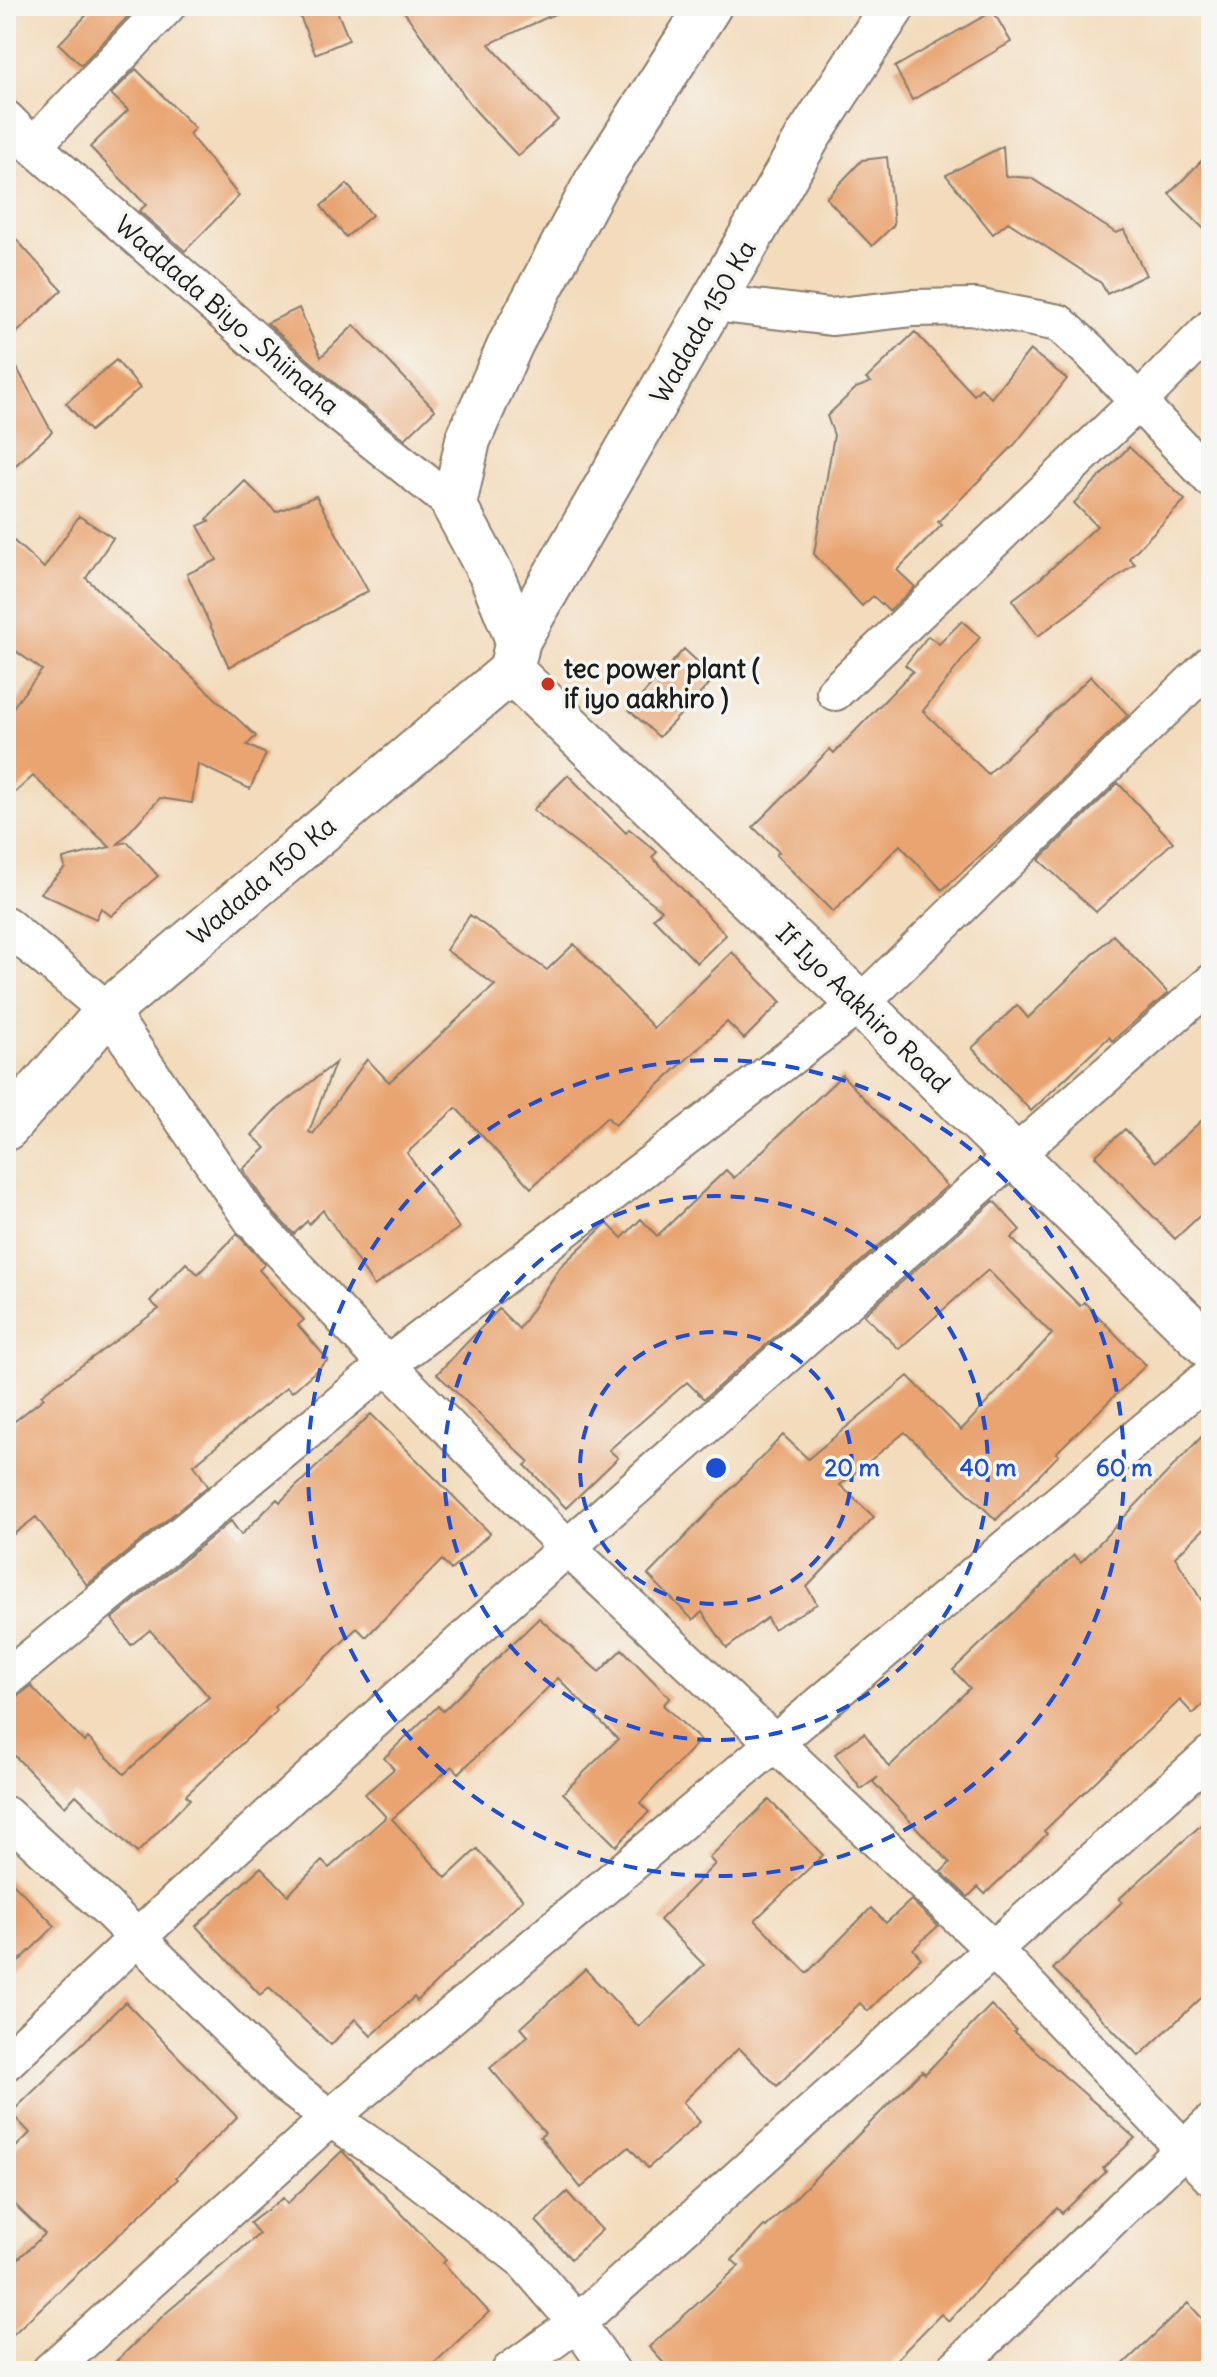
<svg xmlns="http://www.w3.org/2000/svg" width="1217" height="2377" font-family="Delius,sans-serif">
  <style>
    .building { fill: #e9a471 }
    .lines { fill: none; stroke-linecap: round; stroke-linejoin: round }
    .street-casing { stroke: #887c6c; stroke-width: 40 }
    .secondary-casing { stroke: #887c6c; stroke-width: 48 }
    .street { stroke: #fff; stroke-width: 36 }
    .secondary { stroke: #fff; stroke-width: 44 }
    .ring { fill: none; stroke: #1d4ed8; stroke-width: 4; stroke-dasharray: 14 10 }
    .poi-dot { fill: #c8321e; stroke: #f6f6f2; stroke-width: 3 }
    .labels { text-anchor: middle; stroke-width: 7; stroke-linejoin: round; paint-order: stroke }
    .street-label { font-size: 26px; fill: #1c1c1c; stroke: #f6f6f2 }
    .poi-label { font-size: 26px; font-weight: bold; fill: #1c1c1c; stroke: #f6f6f2; text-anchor: start }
    .centre { fill: #1d4ed8; stroke: #f6f6f2; stroke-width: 4 }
    .ring-label { font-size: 24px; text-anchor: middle; font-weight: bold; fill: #1d4ed8; stroke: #f6f6f2; stroke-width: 7; stroke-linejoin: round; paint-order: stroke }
  </style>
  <rect width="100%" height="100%" fill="#f6f6f2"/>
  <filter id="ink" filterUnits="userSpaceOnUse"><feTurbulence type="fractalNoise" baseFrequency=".0125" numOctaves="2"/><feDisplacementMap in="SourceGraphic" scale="16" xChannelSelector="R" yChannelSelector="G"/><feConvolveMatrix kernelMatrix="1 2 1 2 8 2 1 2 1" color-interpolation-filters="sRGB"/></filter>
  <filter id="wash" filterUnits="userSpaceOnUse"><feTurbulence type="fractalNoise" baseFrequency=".006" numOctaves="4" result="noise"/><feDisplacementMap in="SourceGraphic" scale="32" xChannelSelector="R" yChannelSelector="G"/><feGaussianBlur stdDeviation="1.8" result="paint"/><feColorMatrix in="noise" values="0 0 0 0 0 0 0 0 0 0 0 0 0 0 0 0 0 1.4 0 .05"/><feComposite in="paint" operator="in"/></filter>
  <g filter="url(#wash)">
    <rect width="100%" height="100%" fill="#f3dbbc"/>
    <g id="blocks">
      <path class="building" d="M95 6H138L81 65 59 44Z
        M296 6H335L349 40 315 54Z
        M400 6H572L489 44 558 120 518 156 474 109Z
        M993 11 1011 42 912 100 895 67Z
        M136 69 195 128 189 134 239 196 185 251 139 211 146 205 90 147 128 110 111 94Z
        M1003 146 1005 176 1031 178 1116 233 1124 230 1146 275 1107 294 1101 283 1008 222 993 234 946 175Z
        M1211 151V236L1169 194Z
        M887 157 894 225 872 246 826 198 862 160Z
        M347 184 372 215 346 237 321 206Z
        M6 228 62 290 6 343Z
        M299 308 321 357 354 325 435 410 405 439 345 392 267 323Z
        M915 332 974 395 981 388 991 398 1030 350 1067 379 1015 444 938 522 942 525 897 570 915 587 889 611 873 596 862 606 814 554 834 435 827 416 856 388 871 382 866 379Z
        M6 348 52 432 6 474Z
        M116 360 140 388 90 431 66 403Z
        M1129 447 1185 500 1129 558 1135 564 1038 636 1012 600 1041 578 1097 526 1074 503Z
        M245 481 276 512 316 496 368 591 229 667 187 574 217 560 198 526 209 521 207 519Z
        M79 516 113 538 86 578 256 736 247 745 266 754 250 789 198 764 192 803 160 798 118 844 128 842 158 876 111 916 101 908 96 919 40 893 65 868 63 859 110 847 33 776 6 801V716L42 670 6 644V534L44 568Z
        M962 621 980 637 923 711 988 774 1091 676 1128 715 1008 831 942 890 900 845 833 912 776 855 779 852 753 827 830 749 834 753 913 671 905 665 928 636 939 644Z
        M684 649 715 678 659 737 629 710Z
        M568 775 626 833 629 829 657 852 652 857 726 935 697 963 653 918 662 910 533 810Z
        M1118 783 1173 842 1096 912 1039 860Z
        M470 915 547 970 574 944 654 1028 732 952 781 1002 744 1039 727 1022 615 1125 607 1117 531 1188 456 1108 407 1153 459 1228 374 1286 323 1210 309 1224 307 1221 294 1234 268 1207 243 1169 266 1148 252 1135 272 1113 335 1063 309 1132 313 1134 367 1059 389 1082 495 985 446 950Z
        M1113 935 1168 993 1112 1041 1109 1037 1031 1111 972 1048 1017 1005 1028 1018Z
        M842 1075 947 1186 704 1399 687 1382 609 1450 618 1458 566 1508 525 1465 529 1462 437 1374 499 1309 519 1329 561 1266 607 1223 622 1238 641 1219 657 1236 726 1170 734 1178Z
        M1211 1112V1205L1175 1239 1095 1156 1125 1129 1156 1162Z
        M994 1201 1020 1230 1011 1238 1080 1306 1084 1302 1146 1365 1056 1453 1059 1455 996 1520 905 1432 840 1485 874 1517 807 1587 817 1604 773 1629 767 1618 727 1648 702 1612 693 1620 648 1575 783 1435 808 1459 908 1376 961 1430 1052 1334 988 1270 899 1349 864 1315Z
        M237 1234 265 1264 259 1270 304 1320 298 1325 328 1360 292 1392 287 1387 194 1465 208 1486 87 1585 36 1517 6 1540V1428L44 1398 41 1395 159 1309 150 1301 186 1263 198 1274Z
        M371 1414 490 1533 451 1570 442 1560 366 1637 357 1628 274 1707 277 1711 186 1795 190 1799 137 1853 76 1795 65 1807 6 1747V1705L31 1686 84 1742 88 1738 124 1774 209 1697 150 1630 131 1645 112 1619 231 1521 241 1535 277 1499 280 1502Z
        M1211 1427V1522L1175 1557 1211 1616V1697L1193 1714 1180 1700 1044 1831 1047 1834 985 1894 978 1887 968 1897 941 1872 950 1863 873 1782 878 1777 861 1789 835 1754 864 1733 889 1767 970 1688 953 1670 1074 1555 1081 1562Z
        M539 1618 599 1672 622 1649 670 1698 663 1705 700 1740 640 1803 649 1812 616 1846 563 1793 618 1739 558 1678 459 1773 452 1766 392 1819 446 1878 477 1849 523 1899 417 2001 414 1997 371 2036 355 2019 331 2045 269 1987 260 1995 196 1926 261 1867 288 1895 322 1861 329 1868 386 1817 365 1794 394 1769 384 1758 438 1706 443 1711Z
        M769 1800 823 1855 755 1920 807 1973 871 1908 886 1923 911 1900 938 1926 913 1949 921 1958 868 2011 860 2003 777 2086 739 2048 683 2102 700 2122 648 2168 629 2147 581 2188 540 2137 545 2133 490 2068 528 2036 521 2028 585 1969 639 2027 704 1965 660 1920 715 1864 709 1858Z
        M1211 1816V1989L1139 2056 1053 1969 1122 1902 1119 1899Z
        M6 1876 55 1926 6 1974Z
        M125 2002 237 2117 176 2177 178 2179 6 2341V2270L45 2234 6 2196V2157L30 2133 11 2113Z
        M991 2005 1016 2030 1014 2032 1135 2138 1103 2168 1106 2172 1062 2213 1057 2208 990 2275 949 2321 941 2314 885 2371H671L649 2347 739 2266 732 2260 764 2226 766 2227 922 2071 925 2074Z
        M342 2151 446 2260 443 2263 489 2312 426 2371H106L166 2313 259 2234 250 2223 283 2198 287 2204Z
        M567 2192 602 2230 571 2259 536 2221Z
        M1188 2303 1211 2328V2371H1116Z"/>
    </g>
  </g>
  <g filter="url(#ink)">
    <use href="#blocks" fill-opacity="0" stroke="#887c6c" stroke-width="2"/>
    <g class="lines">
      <g class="street-casing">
        <path id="street" d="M6 119 33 146 332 408 454 505
          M33 146 167 6
          M714 303 831 317 912 308 975 307 1059 323 1094 355 1211 479
          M835 692 1138 402 1211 328
          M6 925 108 1011 252 1220 387 1365 568 1548 994 1950 1211 2177
          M6 1679 387 1365 860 1004 1211 664
          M6 1815 107 1908 284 2083 330 2118 404 2168 522 2259 577 2323 611 2371
          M6 2062C396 1689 806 1339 1211 983
          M50 2371 330 2118 1211 1375
          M510 2371 577 2323 1211 1754
          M953 2371 1211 2123"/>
      </g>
      <g class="secondary-casing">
        <path id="secondary" d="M518 640 491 574 454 505 468 440 511 343 596 183 709 6
          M511 671 860 1004 1211 1348
          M6 1128 108 1011 511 671 518 640 809 135 893 6"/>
      </g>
      <use href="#street" class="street"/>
      <use href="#secondary" class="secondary"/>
    </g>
  </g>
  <g class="ring">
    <circle cx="716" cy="1468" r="136"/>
    <circle cx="716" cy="1468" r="272"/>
    <circle cx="716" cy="1468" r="408"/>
  </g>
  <circle class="poi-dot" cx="548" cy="684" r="8"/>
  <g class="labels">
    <g class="street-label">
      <text transform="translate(227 315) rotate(41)" y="9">Waddada Biyo_Shiinaha</text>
      <text transform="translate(703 322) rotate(-60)" y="9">Wadada 150 Ka</text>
      <text transform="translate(262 881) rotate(-40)" y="9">Wadada 150 Ka</text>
      <text transform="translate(863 1008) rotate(44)" y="9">If Iyo Aakhiro Road</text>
    </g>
    <g class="poi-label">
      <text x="564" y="678">tec power plant (<tspan x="564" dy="30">if iyo aakhiro )</tspan></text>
    </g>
  </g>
  <circle cx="716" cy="1468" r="12" class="centre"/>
  <g class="ring-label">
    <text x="852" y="1476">20 m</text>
    <text x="988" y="1476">40 m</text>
    <text x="1124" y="1476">60 m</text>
  </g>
  <rect width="1217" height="2377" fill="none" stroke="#f6f6f2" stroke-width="32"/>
</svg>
